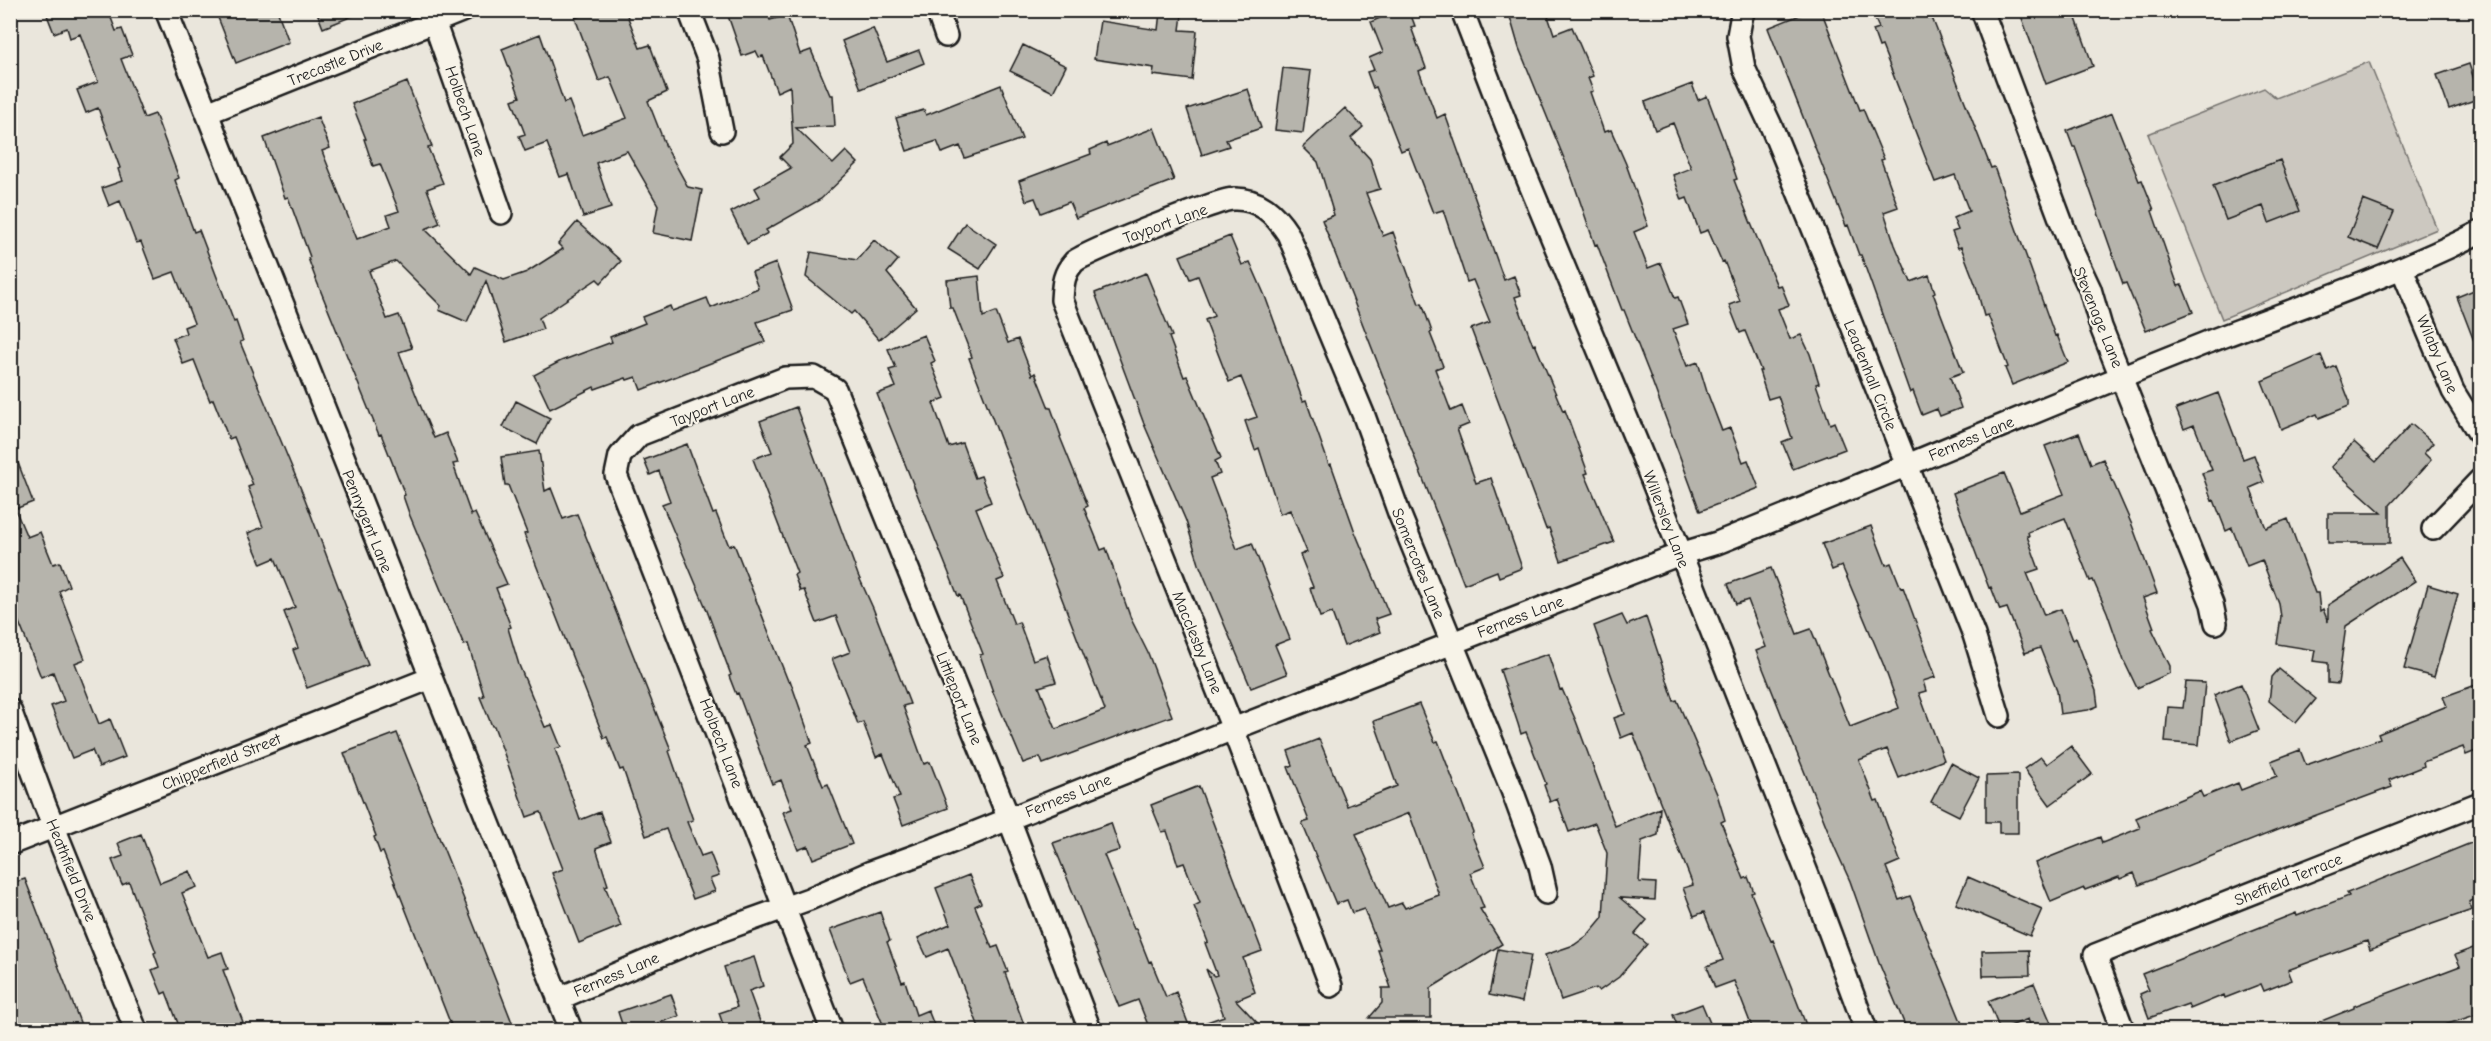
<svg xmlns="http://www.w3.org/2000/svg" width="2491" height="1041" font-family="'Comic Neue',sans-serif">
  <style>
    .green { fill: #ccc8c0; stroke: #74726e; stroke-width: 1.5 }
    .building { fill: #b6b4ac; stroke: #1c1c1c; stroke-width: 1.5; fill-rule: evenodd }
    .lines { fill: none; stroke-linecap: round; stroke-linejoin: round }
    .street-casing { stroke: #1c1c1c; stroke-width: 26 }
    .street { stroke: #f7f3e8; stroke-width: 21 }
    .labels { text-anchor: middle; stroke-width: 4.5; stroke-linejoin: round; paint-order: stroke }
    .street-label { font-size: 16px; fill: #1c1c1c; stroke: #f7f3e8 }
  </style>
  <rect width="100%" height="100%" fill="#eae6dc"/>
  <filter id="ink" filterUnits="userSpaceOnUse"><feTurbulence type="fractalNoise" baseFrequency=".0167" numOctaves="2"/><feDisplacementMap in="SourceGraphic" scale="12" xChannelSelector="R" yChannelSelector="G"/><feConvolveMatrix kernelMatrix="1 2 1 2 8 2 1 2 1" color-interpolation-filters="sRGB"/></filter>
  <g filter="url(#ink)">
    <path class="green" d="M2369 62 2437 229 2222 319 2148 134 2264 88 2276 98Z"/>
    <path class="building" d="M45 10H108L116 31 122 29 132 55 121 59 144 118 155 114 179 178 175 180 194 232 199 230 234 322 236 321 243 341 240 342 305 499 368 665 307 688 293 650 298 648 284 612 295 607 275 558 261 564 248 533 263 527 248 487 253 485 234 437 229 439 213 399 210 401 194 360 183 364 173 338 186 333 184 327 194 323 174 272 155 279 141 242 136 243 120 201 109 206 102 188 122 181 118 169 120 168 98 108 86 113 77 90 98 82 80 34 70 38 67 28 54 33Z
      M215 10H277L289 42 236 63Z
      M316 10H364L365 11 323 28Z
      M595 10H625L640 48 650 45 667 92 648 101 666 147 688 187 702 190 692 241 653 233 658 205 627 151 596 163 611 208 583 217 569 174 560 177 547 143 525 151 519 136 525 134 512 100 520 97 502 49 540 34 564 103 569 101 582 135 627 118 610 77 599 81 575 18Z
      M726 10H766L770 20 787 15 800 54 811 50 830 95H833L835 126 796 128 833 164 846 151 858 163 821 199 766 230 768 233 747 244 731 212 760 197 755 188 791 168 780 157 793 144 790 86 777 92 763 56 759 57 756 51 742 56Z
      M1397 10H1409L1415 26 1411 27 1426 68 1419 71 1437 118 1445 114 1504 280 1514 276 1521 295 1515 297 1533 345 1535 344 1563 411 1565 410 1588 473 1585 474 1614 542 1561 561 1549 528 1546 529 1471 329 1490 322 1473 280 1467 282 1443 210 1433 213 1408 148 1401 151 1376 87 1373 88 1367 72 1374 70 1369 58 1383 52 1371 22Z
      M1508 10H1546L1554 34 1572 27 1593 76 1588 78 1593 91 1590 92 1604 132 1611 130 1626 164 1648 226 1634 232 1648 268 1661 263 1675 298 1678 297 1688 324 1673 329 1687 366 1698 362 1707 392 1722 431 1730 428 1743 462 1748 460 1759 488 1700 511 1649 373 1624 310H1622L1597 244 1595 245 1572 178 1519 48Z
      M1812 10H1821L1860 110 1863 109 1884 159 1881 160 1898 207 1884 212 1895 245 1911 282 1929 275 1935 292 1933 293 1963 372 1950 377 1961 408 1940 416 1937 409 1922 415 1913 391 1910 393 1861 255H1859L1848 225 1846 226 1768 28Z
      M1890 10H1929L1991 168 1994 167 2055 336 2057 335 2068 362 2012 385 2005 368 2008 367 1988 315 1984 316 1976 286 1961 247 1958 248 1952 232 1958 230 1953 218 1969 211 1955 175 1935 182 1882 46 1879 47 1873 30 1879 28 1874 17Z
      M2019 10H2073L2093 66 2046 84Z
      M1160 12 1182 15 1180 30 1197 31 1192 80 1153 75 1154 68 1094 59 1100 21 1158 30Z
      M873 28 887 62 919 50 924 63 861 89 842 41Z
      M1023 45 1066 66 1053 92 1010 71Z
      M2469 64 2480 98 2449 109 2437 75Z
      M1283 68 1311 71 1303 133 1275 130Z
      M407 82 427 133 432 147 428 148 443 183 427 189 440 223 425 229 471 274 475 267 504 280 527 272 563 249 558 244 577 222 621 261 601 283 597 279 539 318 543 329 506 342 486 281 467 322 439 310 441 306 396 261 369 271 387 319 399 315 412 348 399 352 418 400 434 438 446 433 458 463 453 464 471 515 475 513 507 584 496 588 511 627 508 628 519 665 545 727 552 725 561 747 555 749 580 820 600 812 611 842 596 848 608 885 605 886 621 926 579 943 552 873 563 869 541 812 527 817 494 726H492L480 697 484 696 468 644 464 645 410 516 403 496 405 495 381 434 379 435 315 277 308 258 310 257 288 197 285 198 264 138 318 117 330 148 322 151 357 239 391 226 387 215 399 211 380 164 373 166 364 139H366L352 104Z
      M1692 84 1698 100 1707 96 1724 141 1737 179 1734 180 1750 221 1777 286 1781 285 1789 305 1778 309 1790 339 1801 335 1810 354 1819 383 1816 384 1830 424 1834 422 1845 449 1793 469 1782 442 1792 438 1778 396 1768 399 1759 371H1761L1745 331 1740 333 1729 305 1740 301 1724 261 1722 262 1708 230 1700 233 1687 198 1682 200 1673 175 1691 168 1673 123 1655 130 1645 102Z
      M1001 85 1022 139 965 158 960 146 942 153 937 141 907 151 896 118 924 110 926 115Z
      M1248 89 1261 128 1226 140 1229 146 1202 155 1187 109Z
      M1345 108 1363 127 1351 138 1370 159 1380 189 1366 193 1383 236 1393 232 1419 304 1422 303 1432 332 1430 333 1443 366 1435 369 1451 411 1462 406 1469 424 1457 429 1476 483 1491 478 1522 568 1499 577 1497 571 1464 584 1322 220 1334 215 1318 162 1303 147Z
      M2112 113 2139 181 2142 180 2154 210 2152 211 2178 286 2182 285 2193 312 2146 331 2126 283 2123 284 2075 147H2073L2067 131Z
      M1154 128 1174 180 1076 218 1069 202 1041 213 1035 198 1026 201 1019 181 1091 154 1090 150 1106 143 1107 146Z
      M2280 160 2300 211 2269 223 2263 206 2226 220 2213 186Z
      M2363 200 2394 212 2378 249 2348 237Z
      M965 223 996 244 980 269 948 249Z
      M1230 236 1242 265 1250 262 1265 296 1303 401 1306 400 1329 465 1331 464 1355 532 1389 614 1375 619 1380 632 1344 646 1332 613 1320 617 1310 588 1313 587 1300 555 1307 552 1290 510 1280 514 1259 448 1255 450 1245 421 1257 417 1241 377 1229 382 1205 320 1214 316 1198 276 1190 279 1180 256Z
      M874 240 898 260 887 273 916 308 879 340 854 311 851 314 806 277 811 252 857 260Z
      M776 263 793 310 757 322 765 342 641 390 636 377 627 380 626 378 595 389 594 387 550 409 534 375 561 361 612 342 610 337 645 323 642 317 670 306 672 311 707 298 711 308 758 288 752 272Z
      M1146 273 1172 336 1169 337 1184 377 1187 376 1221 458 1215 461 1220 474 1210 478 1237 549 1252 543 1290 639 1275 645 1287 674 1251 688 1199 564 1186 521 1144 424 1095 293Z
      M979 276 983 317 996 312 1008 343 1018 339 1032 375 1035 373 1049 408H1051L1061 436 1060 437 1088 506 1084 508 1101 550 1106 548 1131 619 1148 653 1172 716 1043 764 1040 757 1023 763 993 692 980 655 983 654 960 595 958 596 877 394 896 387 889 370 896 368 888 349 924 335 935 361 931 363 945 398 933 403 949 447 962 443 975 478 981 476 991 502 976 508 1004 578 997 581 1014 624 1019 622 1033 660 1047 655 1056 682 1039 687 1056 729 1105 710 969 358 972 357 953 308H950L947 280Z
      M2481 287V354H2479L2457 297Z
      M2321 355 2327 370 2336 366 2349 400V406L2319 418 2317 414 2281 429 2262 381Z
      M2218 393 2243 459 2254 455 2264 482 2250 488 2266 528 2288 519 2315 593H2318L2320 611 2323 609 2328 622V605L2400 558 2415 581 2346 626 2338 684 2328 683V663L2313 661 2315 650 2277 644 2281 617 2279 604 2262 560 2247 566 2232 528 2226 531 2214 500 2212 501 2202 473 2212 470 2194 425 2184 429 2176 409Z
      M516 401 550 418 537 444 503 427Z
      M796 407 858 575 873 608 910 704 903 706 924 764 930 762 948 808 903 825 893 799 900 797 883 754 876 757 863 722 858 724 832 659 850 652 836 616 817 623 804 590 800 591 794 575 797 573 753 459 772 452 760 421Z
      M2411 424 2433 443 2424 453 2431 460 2390 505V543H2328V513H2382L2331 467 2354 442 2376 462Z
      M2079 433 2091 464 2103 459 2132 525 2157 593 2143 598 2154 628 2152 629 2170 666V673L2137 688 2124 661 2107 612 2093 580 2090 581 2065 518 2028 532 2029 536H2027L2039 569 2027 573 2044 615 2061 609 2073 640 2076 638 2096 691 2098 706 2088 710 2060 714 2057 691 2040 648 2025 653 2007 608 2000 610 1991 587 1989 588 1953 493 2004 473 2020 511 2064 494 2045 446Z
      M687 444 713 514 716 513 729 546 734 544 788 681 790 680 812 743 807 745 823 786 828 784 852 844 813 859 808 846 798 850 783 812 792 809 781 780 772 784 738 693 736 694 729 676 731 675 706 608 662 504 670 501 659 471 650 475 644 460Z
      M12 447 33 502 15 509 27 537 40 532 53 564 60 562 69 586 59 591 85 659 75 663 99 724 110 719 125 757 99 767 92 750 72 758 51 706 64 701 53 672 41 677 10 600Z
      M539 451 545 491 551 488 563 519 577 514 671 750 669 751 693 820 687 822 701 856 710 853 719 876 710 879 715 891 693 899 666 829 646 836 623 769 620 770 607 737 604 738 524 534 527 533 508 485H505L501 457Z
      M1871 526 1886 565 1891 563 1901 588 1903 587 1936 677 1923 681 1926 691 1919 693 1944 760 1899 778 1887 749 1859 760 1875 801 1878 800 1900 861 1886 867 1899 900 1910 896 1963 1026 1952 1030H1907L1879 963 1850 881 1835 848 1756 651 1766 647 1748 600 1736 604 1728 584 1771 568 1797 634 1811 629 1850 727 1899 708 1884 666 1842 566 1832 570 1822 544Z
      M2428 585 2458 594 2434 677 2404 669Z
      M1622 615 1627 625 1646 617 1674 701 1677 700 1717 794 1725 820 1721 822 1744 879 1748 877 1754 892 1751 893 1771 941 1773 940 1808 1030H1753L1734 981 1715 988 1707 966 1723 960 1704 912 1694 916 1683 888 1693 885 1633 733 1621 738 1614 718 1625 714 1594 626Z
      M1548 654 1560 690 1562 689 1576 721 1615 826 1660 808 1658 835 1642 841 1639 882 1656 883 1655 900 1620 898 1647 920 1635 934 1647 944 1619 977 1599 991 1596 988 1561 1000 1545 955 1574 945 1588 935 1603 917 1607 853 1595 823 1569 832 1557 799 1550 802 1544 785 1546 784 1526 732 1521 734 1518 724 1500 670Z
      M2279 669 2316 699 2296 723 2269 701 2272 677Z
      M2186 682 2205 683 2199 745 2165 742 2168 707 2183 708Z
      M2481 683V749L2466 755 2463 747 2423 762 2424 766 2389 780 2392 787 2295 823 2139 885 2134 873 2120 879 2119 877 2085 890 2084 888 2051 902 2035 863 2100 837 2102 843 2140 828 2136 818 2200 791 2203 797 2238 783 2241 790 2277 776 2271 761 2300 750 2306 765 2380 739 2378 734 2447 706 2443 697Z
      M2241 684 2259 730 2231 741 2214 695Z
      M1419 704 1435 742 1438 741 1473 832 1471 833 1485 867 1470 873 1484 908 1480 909 1502 944 1431 988V1018H1369L1382 1003V988H1391L1378 950H1380L1364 909 1352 913 1347 900 1336 904 1302 823 1309 821 1288 767 1293 765 1288 751 1319 739 1347 806 1397 786 1374 721ZM1409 813 1439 895 1405 908 1402 903 1388 908 1356 834Z
      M397 733 465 902 515 1030H453L383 852 380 853 374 837 376 836 344 753Z
      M2071 746 2092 774 2050 805 2024 769 2041 757 2047 764Z
      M1951 763 1979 778 1959 816 1931 802Z
      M2018 775V833H1999V822H1986V776Z
      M1199 786 1262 951 1243 958 1255 992 1236 1000 1264 1030H1150L1138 1000 1119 1007 1053 843 1111 823 1120 850 1104 855 1134 929H1136L1149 962 1151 961 1166 997 1176 992 1190 1028 1224 1016 1206 969 1214 976 1217 975 1205 943 1208 942 1194 906 1200 903 1184 863 1178 865 1167 831 1162 832 1151 805Z
      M141 834 160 883 190 871 197 887 182 893 208 957 222 952 228 969 223 970 243 1022 220 1030H187L184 1024 179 1026 166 992 162 994 152 970 159 967 154 953 156 952 129 882 122 885 112 860 123 856 118 843Z
      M2476 841 2481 851V897L2469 902 2472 910 2398 936 2399 938 2370 950 2367 941 2288 970 2292 980 2264 991 2261 984 2225 998 2224 995 2190 1009 2188 1004 2149 1018 2140 994 2149 990 2142 974 2296 913 2297 916 2349 896 2347 893Z
      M969 875 981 903 975 906 992 948 998 946 1008 972 1005 973 1026 1030H980L948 948 927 957 918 938 950 924 936 888Z
      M1968 877 2042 909 2030 936 1956 904Z
      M25 879 81 1025 66 1030H10V884Z
      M880 912 890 941 887 942 902 982 905 981 916 1015 928 1010 936 1030H878L884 1027 863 977 850 982 830 930Z
      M2481 945V1013L2430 1030H2299L2354 1008V1006L2460 966 2455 955Z
      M1498 949 1531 955 1522 1002 1489 995Z
      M2029 950 2030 975 1983 976 1982 951Z
      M754 957 763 986 749 991 763 1030H725L719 1013 737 1007 724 967Z
      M2034 983 2054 1030H2032L2028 1019 2000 1030 1988 1001Z
      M671 994 679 1016 656 1024 659 1030H624L618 1012Z
      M1702 1004 1713 1030H1679L1673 1015Z"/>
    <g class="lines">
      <g class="street-casing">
        <path id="street" d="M166 10 571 1030
          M430 10 501 213
          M689 10 708 59 722 131
          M937 10 946 36
          M1462 10 1521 163 1642 455 1815 893 1866 1030
          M1745 10 1742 14 1738 36 1744 68 1772 128 1834 280 1974 635 1999 716
          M1982 10 2073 253 2090 289 2101 327 2212 604 2216 623
          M207 113 464 10
          M2402 269 2453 391 2480 435
          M2433 529 2480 480
          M10 710 45 805 136 1030
          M10 844 431 678
          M1331 986 1233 729 1062 300C1063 284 1063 274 1074 262 1083 253 1219 199 1233 199 1259 198 1275 214 1288 234L1364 416 1399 513 1512 790 1540 866 1546 893
          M558 999 703 937 809 899 871 872 939 847 1233 729 1680 554 1717 543C1880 478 2040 408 2203 344 2296 308 2391 277 2480 232
          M832 1030 616 475 620 456 639 435 785 378 814 377 835 389 1009 819 1090 1030
          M2123 1030 2095 955 2480 803"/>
      </g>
      <use href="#street" class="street"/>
    </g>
  </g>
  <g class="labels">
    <g class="street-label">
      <text transform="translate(335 62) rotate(-22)" y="6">Trecastle Drive</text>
      <text transform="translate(466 111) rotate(71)" y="6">Holbech Lane</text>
      <text transform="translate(1165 223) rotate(-20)" y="6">Tayport Lane</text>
      <text transform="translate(2099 317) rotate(68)" y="6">Stevenage Lane</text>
      <text transform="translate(2438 354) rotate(67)" y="6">Wilaby Lane</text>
      <text transform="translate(1871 375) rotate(68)" y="6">Leadenhall Circle</text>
      <text transform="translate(712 406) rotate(-21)" y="6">Tayport Lane</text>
      <text transform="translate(1971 438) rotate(-23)" y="6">Ferness Lane</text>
      <text transform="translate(1667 519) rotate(69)" y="6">Willersley Lane</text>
      <text transform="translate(368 521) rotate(68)" y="6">Pennygent Lane</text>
      <text transform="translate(1419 563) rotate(68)" y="6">Somercotes Lane</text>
      <text transform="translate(1520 616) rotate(-21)" y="6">Ferness Lane</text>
      <text transform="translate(1198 642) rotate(68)" y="6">Macclesby Lane</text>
      <text transform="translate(960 698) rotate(68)" y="6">Littleport Lane</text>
      <text transform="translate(722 743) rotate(69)" y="6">Holbech Lane</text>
      <text transform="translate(221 761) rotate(-22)" y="6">Chipperfield Street</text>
      <text transform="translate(1068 795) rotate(-22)" y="6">Ferness Lane</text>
      <text transform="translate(72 870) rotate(68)" y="6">Heathfield Drive</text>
      <text transform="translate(2288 879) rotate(-22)" y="6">Sheffield Terrace</text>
      <text transform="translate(616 974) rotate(-23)" y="6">Ferness Lane</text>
    </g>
  </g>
  <rect width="2491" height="1041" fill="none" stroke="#f7f3e8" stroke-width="36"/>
  <rect x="18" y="18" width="2455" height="1005" fill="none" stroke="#1c1c1c" stroke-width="2" filter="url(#ink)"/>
</svg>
